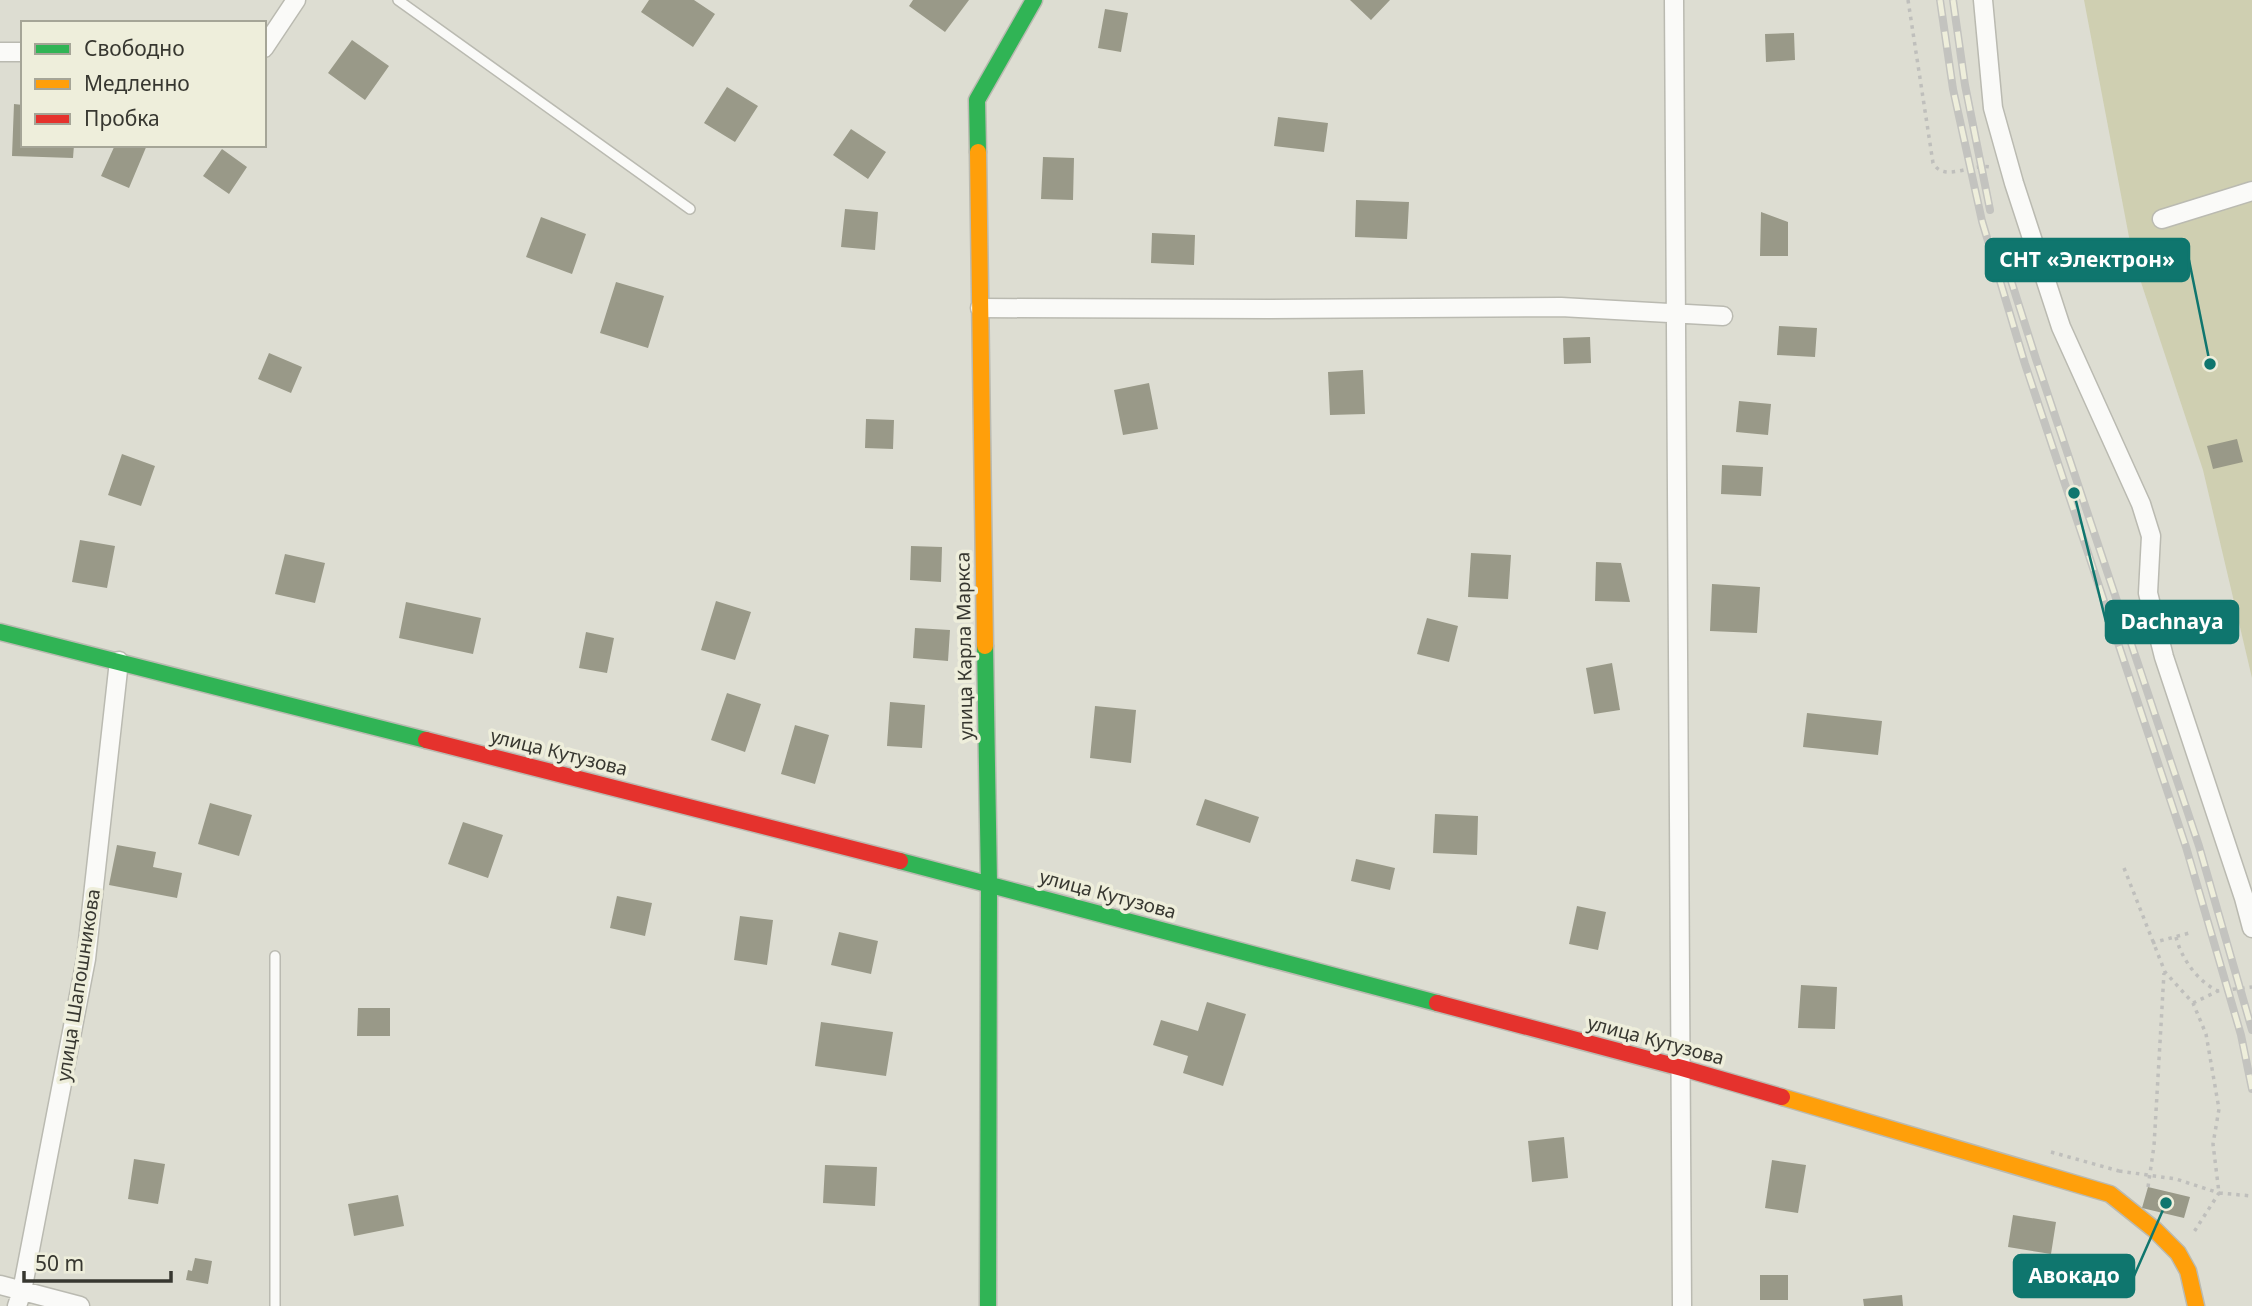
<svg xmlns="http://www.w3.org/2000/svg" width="2252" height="1306" font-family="'Noto Sans',sans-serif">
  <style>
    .green { fill: #cfcfb1 }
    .building { fill: #998 }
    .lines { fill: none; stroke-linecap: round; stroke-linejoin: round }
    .lane-casing { stroke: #babab1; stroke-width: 12 }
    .street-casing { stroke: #babab1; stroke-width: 21 }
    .fast-casing { stroke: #babab1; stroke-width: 19 }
    .slow-casing { stroke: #babab1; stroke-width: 19 }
    .jam-casing { stroke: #babab1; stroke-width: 19 }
    .path { stroke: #bfbfbc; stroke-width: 3.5; stroke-dasharray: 3.5 5; stroke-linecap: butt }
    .lane { stroke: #fafaf8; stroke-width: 9 }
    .street { stroke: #fafaf8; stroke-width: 18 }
    .fast { stroke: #30b455; stroke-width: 16 }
    .slow { stroke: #ff9f0a; stroke-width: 16 }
    .jam { stroke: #e5322d; stroke-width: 16 }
    .rail-casing { stroke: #c3c3bf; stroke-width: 8 }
    .rail { stroke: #eeeedb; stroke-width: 5; stroke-dasharray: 16; stroke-linecap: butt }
    .labels { text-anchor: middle; stroke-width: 7; stroke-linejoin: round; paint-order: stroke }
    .street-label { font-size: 19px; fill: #373730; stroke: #eeeedb }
    .leader { fill: none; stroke: #0f766e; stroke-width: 2.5 }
    .callout-dot { fill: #0f766e; stroke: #eeeedb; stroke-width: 2.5 }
    .callout { fill: #0f766e; stroke: #0f766e; stroke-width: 2.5 }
    .callout-label { font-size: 21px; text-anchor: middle; font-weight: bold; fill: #fff }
  </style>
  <rect width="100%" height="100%" fill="#ddddd2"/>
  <path class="green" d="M2084 0H2252V678L2203 470 2133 258Z"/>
  <path class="building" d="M649 0H694L715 14 693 47 641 12Z
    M913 0H969L945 32 909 6Z
    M1350 0H1390L1371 20Z
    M1105 9 1128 13 1121 52 1098 48Z
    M1794 33 1795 60 1766 62 1765 34Z
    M352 40 389 66 365 100 328 73Z
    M727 87 758 106 735 142 704 123Z
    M14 104 23 105V145H74L73 158 12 156Z
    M1278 117 1328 123 1324 152 1274 146Z
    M851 129 886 152 868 179 833 155Z
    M115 145H147L129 188 101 176Z
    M222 149 247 167 229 194 203 176Z
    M1043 157 1074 158 1073 200 1041 199Z
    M1356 200 1409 202 1407 239 1355 237Z
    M845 209 878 212 875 250 841 247Z
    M1761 212 1788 222V256H1760Z
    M541 217 586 234 572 274 526 257Z
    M1152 233 1195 235 1194 265 1151 263Z
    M616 282 664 296 648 348 600 333Z
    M1779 326 1817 328 1815 357 1777 355Z
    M1590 337 1591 363 1564 364 1563 338Z
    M269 353 302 367 291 393 258 379Z
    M1363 370 1365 414 1330 415 1328 372Z
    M1149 383 1158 429 1123 435 1114 390Z
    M1739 401 1771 404 1768 435 1736 432Z
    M866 419 894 420 893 449 865 448Z
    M2237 439 2243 462 2213 469 2207 446Z
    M122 454 155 466 141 506 108 495Z
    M1722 465 1763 467 1761 496 1721 494Z
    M80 540 115 546 107 588 72 582Z
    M911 546 942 547 941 582 910 580Z
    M1471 553 1511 555 1508 599 1468 597Z
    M285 554 325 563 315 603 275 594Z
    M1596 562 1621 563 1630 602 1595 601Z
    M1712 584 1760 587 1757 633 1710 631Z
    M716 601 751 612 735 660 701 650Z
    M406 602 481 618 473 654 399 638Z
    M1427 618 1458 626 1449 662 1417 654Z
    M915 628 950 630 948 661 913 658Z
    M586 632 614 638 607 673 579 668Z
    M1612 663 1620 710 1594 714 1586 668Z
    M727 693 761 704 745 752 711 740Z
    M890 702 925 705 922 748 887 746Z
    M1095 706 1136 710 1131 763 1090 758Z
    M1807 713 1882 721 1878 755 1803 747Z
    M795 725 829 735 815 784 781 774Z
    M1205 799 1259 817 1250 843 1196 825Z
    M210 803 252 815 239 856 198 844Z
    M1435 814 1478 816 1477 855 1433 853Z
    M463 822 503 835 488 878 448 864Z
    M117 845 156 852 153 867 182 873 177 898 109 885Z
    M1356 859 1395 868 1390 890 1351 881Z
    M617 896 652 903 645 936 610 928Z
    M1577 906 1606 912 1598 950 1569 944Z
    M740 916 773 920 767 965 734 960Z
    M839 932 878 941 871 974 831 965Z
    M1801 985 1837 987 1835 1029 1798 1028Z
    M1207 1002 1246 1014 1223 1086 1183 1073 1188 1056 1153 1045 1161 1020 1198 1031Z
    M358 1008H390V1036H357Z
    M821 1022 893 1032 886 1076 815 1066Z
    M1564 1137 1568 1178 1532 1182 1528 1141Z
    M134 1159 165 1164 158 1204 128 1199Z
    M1772 1160 1806 1165 1798 1213 1765 1208Z
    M825 1165 877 1167 875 1206 823 1203Z
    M2148 1187 2190 1197 2184 1218 2142 1208Z
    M398 1195 404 1226 354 1236 348 1204Z
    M2013 1215 2056 1222 2051 1254 2008 1247Z
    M195 1258 212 1261 208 1284 186 1280 188 1270 192 1271Z
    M1760 1275H1788V1300H1760Z
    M1902 1295 1903 1306H1864L1863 1299Z"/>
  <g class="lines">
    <g class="lane-casing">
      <path id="lane" d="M398 0 690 209
        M275 956V1306"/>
    </g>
    <g class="street-casing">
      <path id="street" d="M1674 0C1674 435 1682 871 1682 1306
        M1983 0 1993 108 2014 183 2061 327 2141 504 2151 536 2148 593 2164 657 2244 898 2252 928
        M264 48 296 0
        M0 52H23
        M2162 219 2252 191
        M980 308 1269 309 1561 307 1723 316
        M0 1285 80 1306
        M17 1306 22 1291 86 959 119 661"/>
    </g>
    <g class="fast-casing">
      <path id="fast" d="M978 152 977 100 1034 0
        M0 632 426 740
        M985 646 989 884 988 1306
        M900 861 1437 1003"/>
    </g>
    <g class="slow-casing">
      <path id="slow" d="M978 152 985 646
        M1782 1097 2110 1194 2155 1230 2178 1253 2188 1271 2196 1306"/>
    </g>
    <g class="jam-casing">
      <path id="jam" d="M426 740 900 861
        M1437 1003 1682 1068 1782 1097"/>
    </g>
    <path class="path" d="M1908 0 1933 163C1944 183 1971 163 1991 167
      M2124 868 2165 972 2193 1003 2206 1034 2219 1109 2213 1144 2219 1193 2252 1196
      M2176 937C2181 958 2198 982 2218 991
      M2152 943 2193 932
      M2193 1003 2218 991 2252 987
      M2051 1152 2119 1171
      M2119 1171 2176 1179 2219 1193 2192 1235
      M2148 1187 2154 1146 2164 973"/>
    <use href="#lane" class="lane"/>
    <use href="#street" class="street"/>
    <use href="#fast" class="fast"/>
    <use href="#slow" class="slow"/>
    <use href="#jam" class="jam"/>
    <g class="rail-casing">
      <path id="rail" d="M1940 0 1953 89 1982 221 2025 364 2186 847 2241 1035 2252 1089
        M1953 0 1965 85 1990 210
        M2009 274 2036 359 2199 846 2252 1030"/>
    </g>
    <use href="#rail" class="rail"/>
  </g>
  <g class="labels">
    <g class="street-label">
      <text transform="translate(964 646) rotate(-91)" y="7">улица Карла Маркса</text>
      <text transform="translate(559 752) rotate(14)" y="7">улица Кутузова</text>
      <text transform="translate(1108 894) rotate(15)" y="7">улица Кутузова</text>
      <text transform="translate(78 985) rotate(-81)" y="7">улица Шапошникова</text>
      <text transform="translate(1656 1040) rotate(15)" y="7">улица Кутузова</text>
    </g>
  </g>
  <path class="leader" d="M2210 364L2189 260M2074 493L2106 622M2166 1203L2134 1276"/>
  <g class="callout-dot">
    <circle cx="2210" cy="364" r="7"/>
    <circle cx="2074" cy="493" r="7"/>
    <circle cx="2166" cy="1203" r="7"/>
  </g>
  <g class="callout">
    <rect x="1986" y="239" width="203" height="42" rx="7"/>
    <rect x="2106" y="601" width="132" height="42" rx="7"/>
    <rect x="2014" y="1255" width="120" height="42" rx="7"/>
  </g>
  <g class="callout-label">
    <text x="2087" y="267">СНТ «Электрон»</text>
    <text x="2172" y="629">Dachnaya</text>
    <text x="2074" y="1283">Авокадо</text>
  </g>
  <rect x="21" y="21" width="245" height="126" fill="#eeeedb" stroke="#a5a597" stroke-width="2"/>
  <rect x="35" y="44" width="35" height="10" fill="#30b455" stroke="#a5a597" stroke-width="2"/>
  <text x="84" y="56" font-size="21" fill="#373730">Свободно</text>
  <rect x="35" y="79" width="35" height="10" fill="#ff9f0a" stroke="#a5a597" stroke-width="2"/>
  <text x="84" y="91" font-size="21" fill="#373730">Медленно</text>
  <rect x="35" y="114" width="35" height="10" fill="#e5322d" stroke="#a5a597" stroke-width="2"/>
  <text x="84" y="126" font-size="21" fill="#373730">Пробка</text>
  <path d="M24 1271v10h147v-10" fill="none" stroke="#373730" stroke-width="3.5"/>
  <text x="35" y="1271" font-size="21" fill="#373730" stroke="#eeeedb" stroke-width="5" paint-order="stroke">50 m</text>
</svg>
